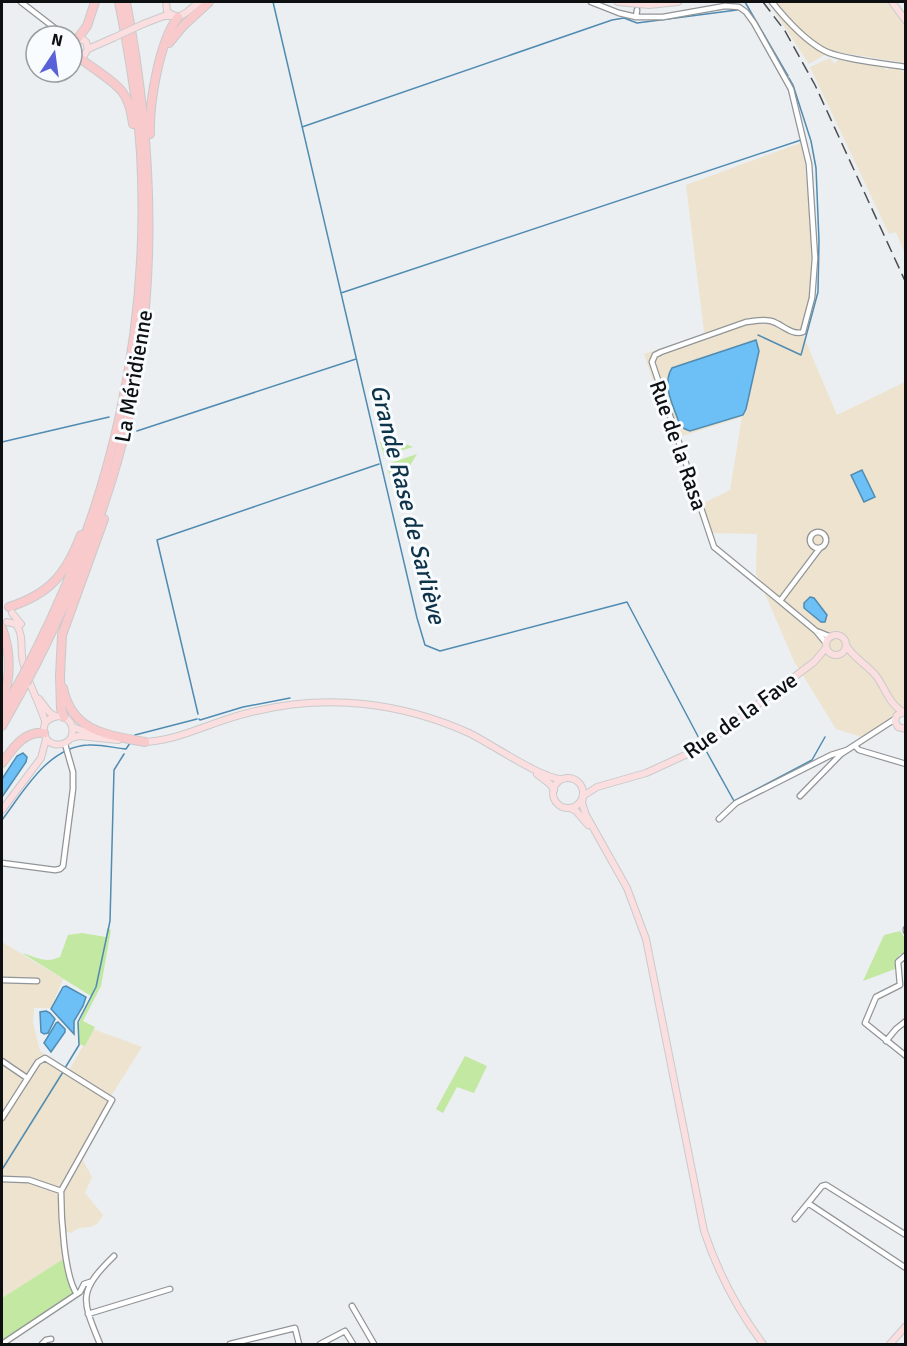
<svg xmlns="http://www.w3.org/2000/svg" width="907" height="1346" font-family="Signika,sans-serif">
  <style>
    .industrial { fill: #ede3ce }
    .green { fill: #c2e8a1 }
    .water { fill: #6cc0f6; stroke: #508bb1; stroke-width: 1.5 }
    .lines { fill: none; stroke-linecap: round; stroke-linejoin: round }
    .stream { stroke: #508bb1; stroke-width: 1.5 }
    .minor-casing { stroke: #929598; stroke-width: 7 }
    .major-casing { stroke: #cacaca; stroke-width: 8 }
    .highway-casing { stroke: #cacaca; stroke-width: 10 }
    .minor { stroke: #fff; stroke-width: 4.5 }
    .major { stroke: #fbdfe0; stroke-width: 6 }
    .highway { stroke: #f8cacc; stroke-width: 8 }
    .rail { stroke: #4c4e50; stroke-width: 1.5; stroke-dasharray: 12 6; stroke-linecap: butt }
    .major-bridge-casing { stroke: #cacaca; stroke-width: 8; stroke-linecap: butt }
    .highway-bridge-casing { stroke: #cacaca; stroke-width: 10; stroke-linecap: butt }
    .major-bridge { stroke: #fbdfe0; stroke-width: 6 }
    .highway-bridge { stroke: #f8cacc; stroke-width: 8 }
    .labels { text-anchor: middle; stroke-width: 6; stroke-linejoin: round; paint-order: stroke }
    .street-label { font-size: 22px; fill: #0e0f10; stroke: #f8fcff }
    .water-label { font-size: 24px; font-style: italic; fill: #0f344a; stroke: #f8fcff }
  </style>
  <rect width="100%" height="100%" fill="#ebeff2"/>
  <path class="industrial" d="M768 2H888L905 27V63L831 51 809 64Z
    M830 58 834 64 840 58 881 66 887 70 890 67 900 69 906 75 905 254 896 232 889 234 810 67Z
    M803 142 813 257 811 292 801 330 837 415 905 382V708L881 726 862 737 836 729 794 661 756 573 757 534 710 533 702 504 730 490 742 417 673 439 644 354 702 335 704 331 686 185Z
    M2 942 63 979 51 1008H34L33 1022 40 1051 69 1070 93 1029 142 1047 113 1093 79 1153 92 1177 85 1193 103 1215 97 1224 91 1227 79 1228 71 1233 60 1230 65 1258 2 1298Z"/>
  <path class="green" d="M395 440 413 447 384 456 380 442Z
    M417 454 405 474 390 479 387 464Z
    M107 928 111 930 101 986 83 1021 95 1027 85 1046 79 1044 78 1025 91 996 22 953C37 957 45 964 60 957L68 935 82 933 106 937Z
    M900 931 905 938V954H900L895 963V969L863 981 884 935Z
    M465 1056 487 1066 474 1093 457 1087 443 1113 436 1109Z
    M65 1258 75 1294 2 1343V1298Z"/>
  <path class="water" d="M756 340 759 351 746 409 743 415 690 431 685 429 680 425C674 407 661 385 672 368Z
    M862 470 875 497 864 502 851 475Z
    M810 597 814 598 827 615 825 622H821L804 608V603Z
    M23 753 27 757 26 762 2 797V779L17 756Z
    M66 986 86 997 83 1006 74 1021V1034L51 1009 63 987Z
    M46 1011 50 1013 55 1019 48 1033 44 1034 41 1032 40 1012Z
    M58 1022 65 1029V1032L51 1052 44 1043 56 1023Z"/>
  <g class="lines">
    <path class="stream" d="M273 2 341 293 801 140
      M745 2 788 76
      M302 127 612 20 624 18 637 23 737 10
      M341 293 417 618 425 645 440 651 627 602 701 742
      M758 335 801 355 818 292 819 241 816 168 811 141 793 85 789 78
      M137 431 356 359
      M2 442 109 417
      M198 714 157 540 379 464
      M199 719 200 720 243 707 290 698
      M133 737 135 735 197 719
      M704 747 734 801 812 760 825 737
      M2 820C24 791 48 747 88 745 101 744 114 748 126 749L130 743
      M65 1068 79 1045 78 1022 96 987 110 921 114 770 124 754
      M3 1168 63 1072"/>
    <g class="minor-casing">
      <path id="minor" d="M21 2 65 36
        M591 2 619 13 636 17 637 10
        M772 2C784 17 805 40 823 50 838 59 886 64 906 67
        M636 17H663L725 6 739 7 746 12 754 23 791 89 809 164 815 258 812 298 803 332C792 336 782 324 771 321 762 319 755 321 746 322L661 352 655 355 652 362 714 547 780 601
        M810 540a8 8 0 1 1 16 0a8 8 0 1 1-16 0Z
        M820 548 780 601 816 631 826 643
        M819 632 831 637
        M855 746 859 750 906 764
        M800 796 841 754 895 719
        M719 819 736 803 831 755 847 750
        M2 863 55 870 60 869 63 866 73 789V772L65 744
        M906 929V931
        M906 955 898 962 900 985 876 997 865 1023 906 1056
        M2 980 37 981
        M886 1041 896 1029 906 1021
        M2 1061 27 1078
        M2 1118 38 1062 45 1058 112 1100 61 1191
        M2 1179 29 1180 61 1191
        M61 1191C61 1214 64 1277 77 1294
        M808 1203 906 1268
        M795 1219 822 1186 826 1185 906 1235
        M352 1306 374 1344
        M88 1314 170 1289
        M2 1344 80 1292 84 1284 90 1282
        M42 1344 46 1340 51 1339
        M100 1344C82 1300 77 1292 114 1256
        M230 1344 295 1328 299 1344
        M320 1344 345 1331 353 1344"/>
    </g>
    <g class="major-casing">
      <path id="major" d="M166 2 167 11C181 24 188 9 200 2
        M618 2 649 5 678 2
        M892 2 906 21
        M143 24 164 16H173
        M72 41 82 39 86 42 88 49 83 57 76 58 72 56
        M88 49 113 38
        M12 613 21 624
        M7 622 16 624C23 634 21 645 22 656 25 678 37 697 44 718 47 724 43 725 44 731 45 747 63 748 71 738 78 720 59 709 46 722
        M826 645a10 10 0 1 1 20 0a10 10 0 1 1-20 0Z
        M846 645C853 658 868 665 877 677 885 688 890 706 904 712
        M39 699 49 712 55 716
        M905 712 897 715 895 721 898 727 906 729
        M73 727 93 735
        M71 738 79 736 118 740
        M141 742C170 742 197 729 224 720 269 705 317 699 364 704 400 708 436 718 469 733 490 743 543 780 563 779
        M537 774 550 784 554 790
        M553 793a15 15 0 1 1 30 0a15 15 0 1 1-30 0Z
        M583 796 597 787 646 773 692 752 717 735 814 662 826 648
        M583 797 582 803 586 815 627 888 646 939 704 1231C718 1273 737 1309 763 1344
        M570 808 576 811 588 825
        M2 810 41 758 46 739
        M890 1344 906 1326"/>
    </g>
    <g class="highway-casing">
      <path id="highway" d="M78 38 87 26 95 2
        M169 43 183 26 209 2
        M80 58C84 61 87 64 92 67 117 85 129 90 133 124
        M150 134C149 103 159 42 178 17
        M9 607C50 594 66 574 81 535
        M2 628C11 651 11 679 2 702
        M32 658C112 503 151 330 141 154 138 103 129 52 119 2
        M36 664C69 599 97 532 117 462 160 311 155 153 126 2
        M63 688C72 732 107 735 145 742
        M2 713 21 679
        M64 717 61 709 60 676 62 635 104 519
        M2 726 26 683
        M2 763C13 748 24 731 44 733"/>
    </g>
    <use href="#minor" class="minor"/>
    <use href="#major" class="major"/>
    <use href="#highway" class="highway"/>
    <path class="rail" d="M763 2 785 31 815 85 906 283"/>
    <g class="major-bridge-casing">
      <path id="major-bridge" d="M113 38 143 24"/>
    </g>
    <g class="highway-bridge-casing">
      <path id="highway-bridge" d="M21 679 32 658
        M26 683 36 664"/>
    </g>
    <use href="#major-bridge" class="major-bridge"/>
    <use href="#highway-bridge" class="highway-bridge"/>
  </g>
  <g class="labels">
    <g class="street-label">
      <text transform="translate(133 376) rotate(-80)" y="8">La Méridienne</text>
      <text transform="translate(679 445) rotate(71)" y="8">Rue de la Rasa</text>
      <text transform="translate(740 715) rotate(-35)" y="8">Rue de la Fave</text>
    </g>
    <g class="water-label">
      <text transform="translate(408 504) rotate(76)" y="8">Grande Rase de Sarliève</text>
    </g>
  </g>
  <rect width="907" height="1346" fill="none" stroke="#0e0f10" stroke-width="6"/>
  <g transform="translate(54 54) rotate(13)"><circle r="28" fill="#f8fcff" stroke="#9a9d9f" stroke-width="1.5"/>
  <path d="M0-4.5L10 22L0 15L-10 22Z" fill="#5961d9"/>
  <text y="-9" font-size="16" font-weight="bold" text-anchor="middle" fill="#0e0f10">N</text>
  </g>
</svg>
